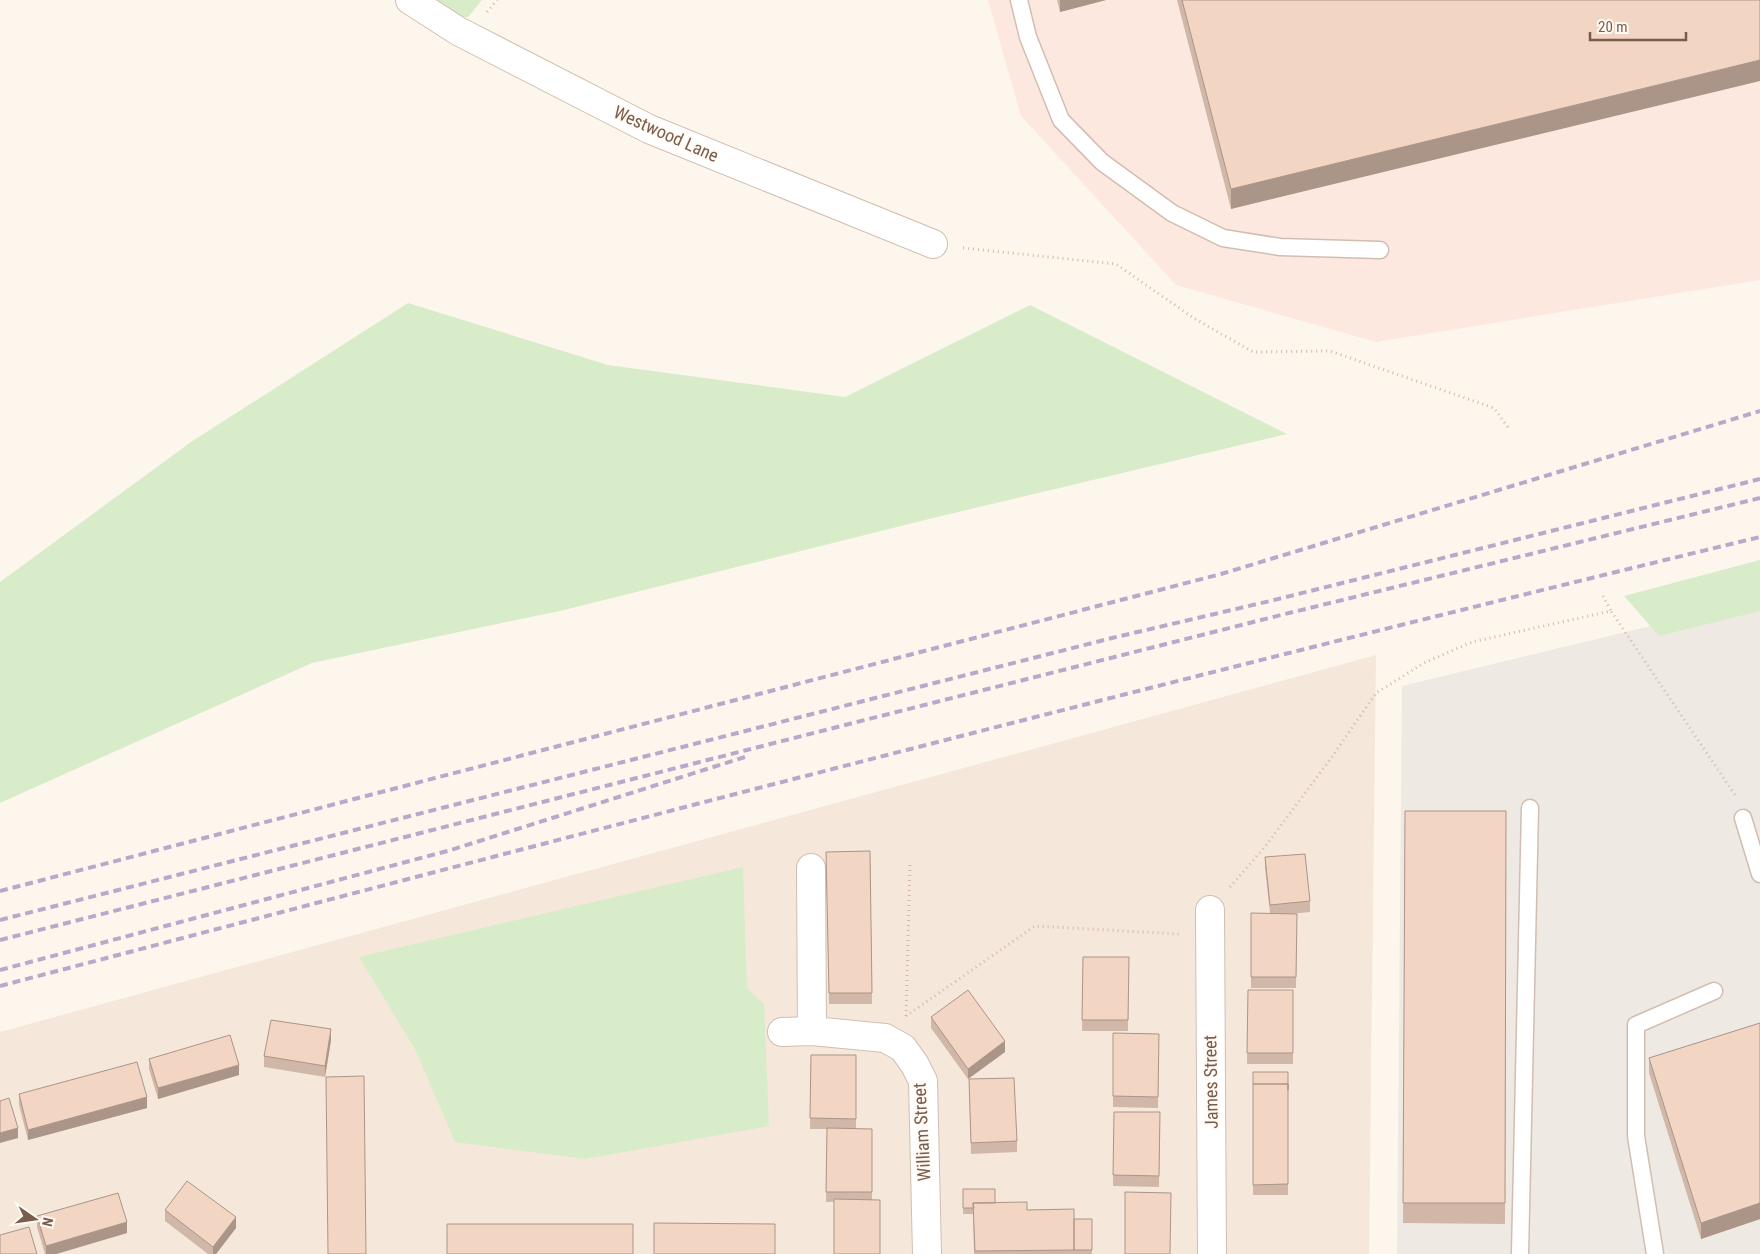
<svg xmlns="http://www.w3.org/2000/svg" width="1760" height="1254" font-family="'Roboto Condensed',sans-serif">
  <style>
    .residential { fill: #f5e8da }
    .commercial { fill: #fde8e0 }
    .industrial { fill: #efe9e4 }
    .green { fill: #d8ecc9 }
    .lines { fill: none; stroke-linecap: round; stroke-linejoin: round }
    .service-casing { stroke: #d1beb0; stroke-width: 19 }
    .minor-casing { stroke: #d1beb0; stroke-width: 30 }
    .path { stroke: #d9b8a5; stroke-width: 3; stroke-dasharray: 1 4; stroke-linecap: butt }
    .service { stroke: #fff; stroke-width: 16 }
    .minor { stroke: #fff; stroke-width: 28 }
    .rail { stroke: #b9a8c9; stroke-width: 4; stroke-dasharray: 8 5; stroke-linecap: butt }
    .wall { fill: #d1b7a8 }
    .shaded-wall { fill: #aa9588 }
    .building { fill: #f3d5c3; stroke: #aa9588 }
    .labels { text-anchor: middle; stroke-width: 4; stroke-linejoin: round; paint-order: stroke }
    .street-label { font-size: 18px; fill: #7a5c4d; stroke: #fffaf3 }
  </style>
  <rect width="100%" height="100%" fill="#fdf6ec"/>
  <path class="residential" d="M1376 655 1369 1254H0V1032Z"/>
  <path class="commercial" d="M988 0H1760V280L1376 342 1176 285 1021 116Z"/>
  <path class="industrial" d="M1760 605V1254H1397L1402 686 1680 619Z"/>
  <path class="green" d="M426 0H482L468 17H459Z
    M408 303 608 365 845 397 1030 305 1287 434 933 518 564 610 312 663 0 803V582L191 442Z
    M1760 560V611L1659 636 1624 596Z
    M743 867 747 988 764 1004 769 1126 585 1159 455 1142 415 1049 359 957Z"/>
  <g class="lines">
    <g class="service-casing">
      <path id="service" d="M1019 0 1028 37 1061 120 1102 162 1172 213 1223 238 1280 247 1380 250
        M1743 818 1760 874
        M1520 1254 1530 808
        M1655 1254 1636 1136V1025L1714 991"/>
    </g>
    <g class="minor-casing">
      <path id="minor" d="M410 0 458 31 649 129 933 244
        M811 868 812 1031
        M1210 910 1212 1254
        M782 1032 812 1031 885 1038 903 1048 915 1065 923 1081 927 1254"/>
    </g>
    <path class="path" d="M487 12 497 0
      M963 248 1116 264 1192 317 1253 352 1330 351 1494 408 1510 430
      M1603 596 1611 611
      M1230 887 1264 848 1329 761 1376 693 1424 663 1472 642 1611 611 1735 795
      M906 1016 1035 926 1179 934
      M906 1016 910 864"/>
    <use href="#service" class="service"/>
    <use href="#minor" class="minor"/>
    <path class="rail" d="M0 891 1221 574 1760 411
      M0 920 1112 638 1270 601 1760 479
      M0 940 857 722 1285 614 1760 498
      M0 970 451 850 745 757
      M0 986C586 832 1172 679 1760 537"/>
  </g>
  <path class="wall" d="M1057 0H1106L1060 12Z
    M1177 0H1760L1231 209Z
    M1405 811H1506L1505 1224 1403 1223Z
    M870 851 872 1004H829L826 852Z
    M1265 857 1310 901V912L1291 914H1297L1296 988H1251V913H1270L1265 868Z
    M1083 957H1129L1128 1031H1082Z
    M1248 990H1293V1064H1247Z
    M931 1017 1005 1052 968 1079 931 1028Z
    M1760 1023V1219L1701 1239 1649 1073V1058Z
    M1113 1033 1159 1034 1158 1108 1113 1107Z
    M331 1040 325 1077 264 1067V1056Z
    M811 1055H856V1129H872V1200L826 1202 827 1129H810Z
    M149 1059 239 1075 158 1099 149 1069Z
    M1253 1072H1288V1195H1253Z
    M969 1079 1017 1141V1152L971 1154Z
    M19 1094 147 1108 28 1140 19 1105Z
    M1114 1112H1160L1159 1187 1113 1186Z
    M963 1189 995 1203 1027 1210 1074 1209V1254H974L973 1214H963Z
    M165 1210 236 1228 216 1254H208L165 1221Z
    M37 1216 127 1233 56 1254H45L37 1227Z
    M1074 1219H1092V1254H1074Z"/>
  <path class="shaded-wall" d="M1060 0H1106L1060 12Z
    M1760 60V81L1231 209V189Z
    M331 1029V1040L325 1077V1066Z
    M1005 1041V1052L968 1079V1069Z
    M239 1065V1075L158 1099V1088Z
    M147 1097V1108L28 1140V1130Z
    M18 1128V1138L0 1143V1133Z
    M1760 1203V1219L1701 1239V1223Z
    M236 1217V1228L216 1254H213V1247Z
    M127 1222V1233L56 1254H46V1246Z"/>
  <path class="building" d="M1182 0H1760V60L1231 189Z
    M1405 811H1506L1505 1203H1403Z
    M870 851 872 993H829L826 852Z
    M1305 854 1310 901 1270 905 1265 857Z
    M1251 913 1297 914 1296 977H1251Z
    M1083 957H1129L1128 1020H1082Z
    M968 990 1005 1041 968 1069 931 1017Z
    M1248 990H1293V1053H1247Z
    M271 1020 331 1029 325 1066 264 1056Z
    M1760 1023V1203L1701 1223 1649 1058Z
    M1113 1033 1159 1034 1158 1097 1113 1096Z
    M230 1035 239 1065 158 1088 149 1059Z
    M811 1055H856V1119L810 1118Z
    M137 1062 147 1097 28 1130 19 1094Z
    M1253 1072H1288V1090V1084H1253Z
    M364 1076 366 1254H328L326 1077Z
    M1014 1078 1017 1141 971 1143 969 1079Z
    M1253 1084H1288V1184L1253 1185Z
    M9 1098 18 1128 0 1133V1101Z
    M1114 1112H1160L1159 1176 1113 1175Z
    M827 1128 872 1129V1192H826Z
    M187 1181 236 1217 213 1247 165 1210Z
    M963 1189H995V1203H973L974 1208H963Z
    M1125 1192 1171 1193 1170 1254H1125Z
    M118 1193 127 1222 46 1246 37 1216Z
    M834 1199 880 1200V1254H834Z
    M1027 1202V1210L1074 1209V1250L975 1251 973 1203Z
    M1074 1219H1092V1250H1074Z
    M654 1223 775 1224V1254H654Z
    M447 1224H633V1254H447Z
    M29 1227 37 1254H0V1235Z"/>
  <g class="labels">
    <g class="street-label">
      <text transform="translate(666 134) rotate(24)" y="6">Westwood Lane</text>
      <text transform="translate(1211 1082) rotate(-91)" y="6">James Street</text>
      <text transform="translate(922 1132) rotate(-93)" y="6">William Street</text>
    </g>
  </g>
  <g transform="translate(35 1219) rotate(103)" stroke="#fffaf3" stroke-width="4" paint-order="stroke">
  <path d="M0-4L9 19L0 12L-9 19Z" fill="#7a5c4d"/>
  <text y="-8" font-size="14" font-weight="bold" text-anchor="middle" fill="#7a5c4d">N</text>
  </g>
  <path d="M1590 32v8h96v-8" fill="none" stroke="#7a5c4d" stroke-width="2.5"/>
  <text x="1598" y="32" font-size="15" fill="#7a5c4d" stroke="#fffaf3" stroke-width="4" paint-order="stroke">20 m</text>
</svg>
